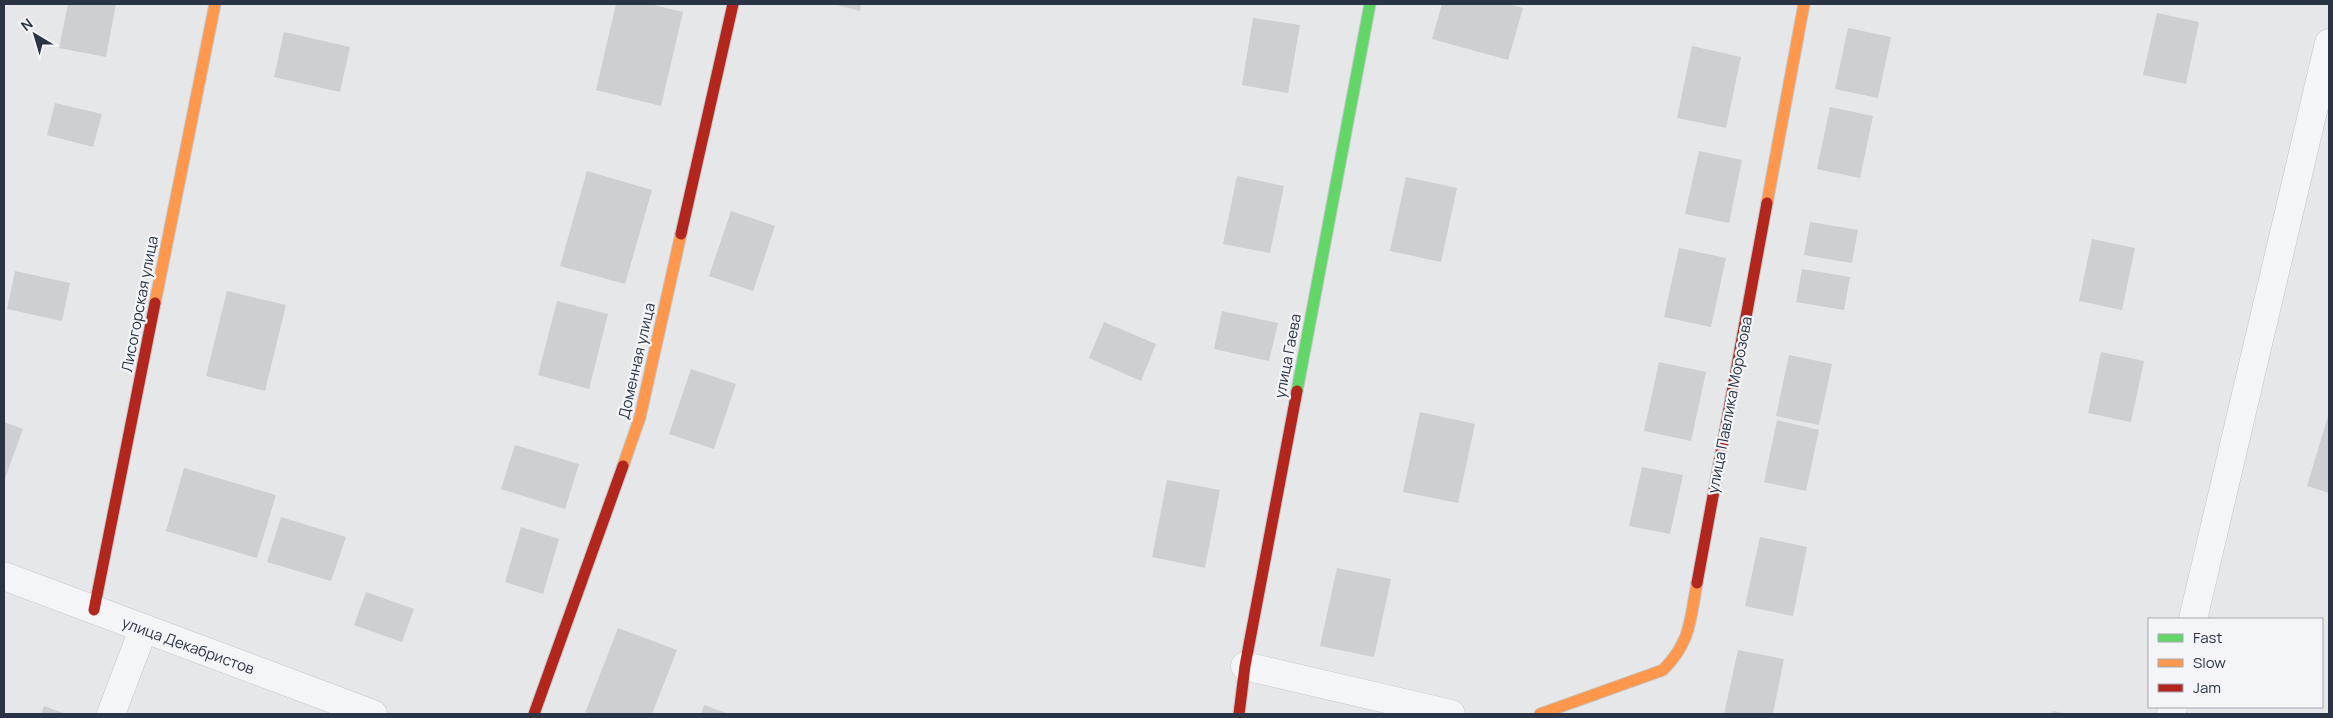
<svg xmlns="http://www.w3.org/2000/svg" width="2333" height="718" font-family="Manrope,sans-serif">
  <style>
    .building { fill: #cdcfd2 }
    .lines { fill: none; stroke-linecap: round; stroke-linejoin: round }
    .street-casing { stroke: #c3c5c7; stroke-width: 29 }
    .fast-casing { stroke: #c3c5c7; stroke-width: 13 }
    .slow-casing { stroke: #c3c5c7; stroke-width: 13 }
    .jam-casing { stroke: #c3c5c7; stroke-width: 13 }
    .street { stroke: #f4f5f6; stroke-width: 28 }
    .fast { stroke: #63d668; stroke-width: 11 }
    .slow { stroke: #ff974d; stroke-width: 11 }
    .jam { stroke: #b3261e; stroke-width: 11 }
    .labels { text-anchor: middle; stroke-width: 4.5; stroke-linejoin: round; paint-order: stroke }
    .street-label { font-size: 15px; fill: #2a3444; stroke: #f3f5f9 }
  </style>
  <rect width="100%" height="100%" fill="#e5e7e9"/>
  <path class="building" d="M68 4H116L106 57 59 48Z
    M616 4H650L683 12 661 106 596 90Z
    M833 4H861L860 11Z
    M1442 4H1508L1523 8 1508 60 1432 39Z
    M2157 13 2199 22 2186 84 2143 75Z
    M1253 18 1300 25 1288 93 1242 85Z
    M1848 28 1891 37 1878 98 1835 89Z
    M284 32 350 47 340 92 274 77Z
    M1692 46 1741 57 1726 128 1677 118Z
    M55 103 102 114 93 147 47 135Z
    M1830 107 1873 116 1860 178 1817 169Z
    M1699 151 1742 160 1729 223 1685 214Z
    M587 171 652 190 625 284 560 266Z
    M1237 176 1284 186 1270 253 1223 244Z
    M1406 177 1457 188 1441 262 1390 251Z
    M731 211 775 226 753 291 709 276Z
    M1810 222 1858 230 1852 263 1804 255Z
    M2092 239 2135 248 2122 310 2079 301Z
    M1679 248 1726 258 1711 327 1664 317Z
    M1802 269 1850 277 1844 310 1796 302Z
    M15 271 70 283 62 321 7 309Z
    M227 291 286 305 265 391 206 376Z
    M557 301 608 314 589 389 538 375Z
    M1222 311 1278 323 1269 361 1214 349Z
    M1104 322 1156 344 1141 381 1089 358Z
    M2101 352 2144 361 2131 422 2088 413Z
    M1789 355 1832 364 1819 425 1776 416Z
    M1659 362 1706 372 1691 441 1644 431Z
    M691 369 736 384 714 449 669 434Z
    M1420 412 1475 424 1458 503 1403 492Z
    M2329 413V493L2307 486Z
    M1777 420 1819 430 1806 491 1764 482Z
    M4 422 23 429 4 481Z
    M515 445 579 464 565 509 501 489Z
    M1642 467 1683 475 1670 534 1629 526Z
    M184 468 276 495 257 558 166 531Z
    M1167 480 1220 490 1205 568 1152 557Z
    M281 517 346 537 331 581 267 562Z
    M521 527 559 539 543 594 505 582Z
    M1760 537 1807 547 1793 616 1745 606Z
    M1337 568 1391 579 1374 657 1320 646Z
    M366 592 414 609 402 642 354 625Z
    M618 628 677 650 652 714 585 713Z
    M1738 650 1784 659 1773 714H1724Z
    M704 705 729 714H701Z
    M44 706 66 714H41Z
    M2053 711 2064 713V714H2052Z"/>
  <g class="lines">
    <g class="street-casing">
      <path id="street" d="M4 576 373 714
        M2193 619 2329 43
        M1245 666 1451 714
        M111 714 143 630
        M2171 714 2173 707"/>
    </g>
    <g class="fast-casing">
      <path id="fast" d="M1297 391 1370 4"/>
    </g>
    <g class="slow-casing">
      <path id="slow" d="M1767 203 1804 4
        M155 303 215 4
        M623 466 640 417 681 234
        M1540 714 1663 670C1691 642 1690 620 1697 583"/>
    </g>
    <g class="jam-casing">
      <path id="jam" d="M681 234 733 4
        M1697 583 1767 203
        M94 610 155 303
        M534 714 623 466
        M1239 714 1245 666 1297 391"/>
    </g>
    <use href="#street" class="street"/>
    <use href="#fast" class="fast"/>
    <use href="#slow" class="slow"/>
    <use href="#jam" class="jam"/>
  </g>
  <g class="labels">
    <g class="street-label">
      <text transform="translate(140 304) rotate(-79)" y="5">Лисогорская улица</text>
      <text transform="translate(1288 356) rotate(-79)" y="5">улица Гаева</text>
      <text transform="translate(637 361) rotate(-77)" y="5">Доменная улица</text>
      <text transform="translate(1730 405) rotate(-79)" y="5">улица Павлика Морозова</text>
      <text transform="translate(188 646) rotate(20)" y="5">улица Декабристов</text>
    </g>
  </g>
  <rect width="2333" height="718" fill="none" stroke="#2a3444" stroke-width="10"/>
  <rect x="2148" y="618" width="175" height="90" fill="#f3f5f9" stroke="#a3a8b1"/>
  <rect x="2158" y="634" width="25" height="8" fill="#63d668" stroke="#a3a8b1"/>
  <text x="2193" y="643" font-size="15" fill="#2a3444">Fast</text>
  <rect x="2158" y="659" width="25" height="8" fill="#ff974d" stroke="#a3a8b1"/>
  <text x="2193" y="668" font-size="15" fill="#2a3444">Slow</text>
  <rect x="2158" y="684" width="25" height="8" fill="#b3261e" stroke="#a3a8b1"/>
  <text x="2193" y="693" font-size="15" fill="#2a3444">Jam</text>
  <g transform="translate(35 35) rotate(322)" stroke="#f3f5f9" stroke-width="4" paint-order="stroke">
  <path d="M0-4L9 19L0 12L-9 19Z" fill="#2a3444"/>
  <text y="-8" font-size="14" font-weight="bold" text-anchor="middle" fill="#2a3444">N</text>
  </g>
</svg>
